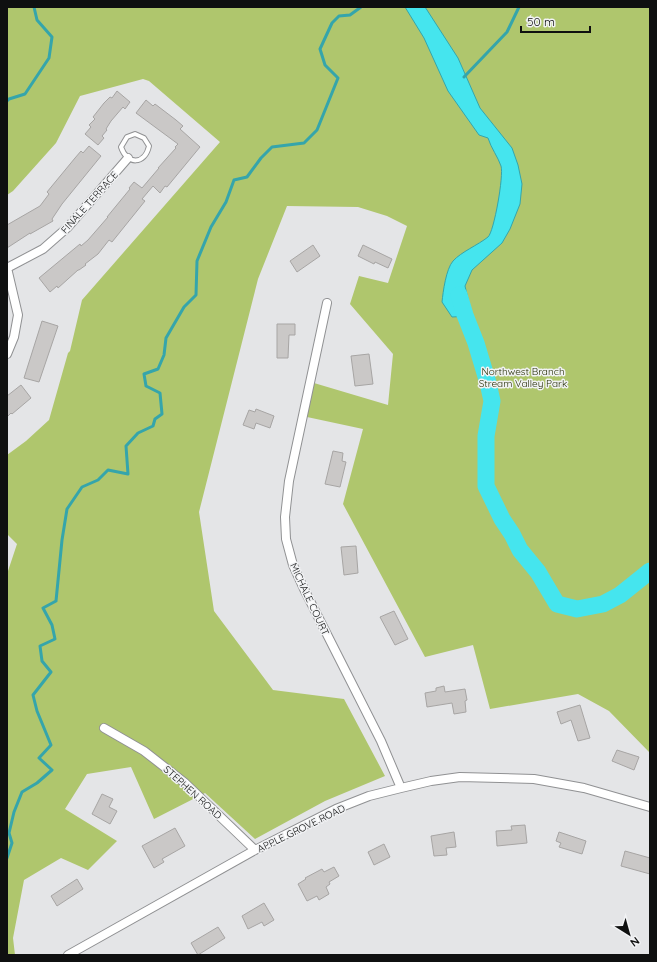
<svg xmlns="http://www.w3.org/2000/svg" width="657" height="962" font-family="Quicksand,sans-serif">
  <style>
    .green { fill: #afc66d }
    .water { fill: #45e5ee; stroke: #35a5ab }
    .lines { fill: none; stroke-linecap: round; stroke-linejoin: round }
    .stream { stroke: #35a5ab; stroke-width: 3 }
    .river { stroke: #45e5ee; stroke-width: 17 }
    .building { fill: #cac8c7; stroke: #a7a5a4 }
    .service-casing { stroke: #909193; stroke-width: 6 }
    .minor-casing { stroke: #909193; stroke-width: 10 }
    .service { stroke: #fff; stroke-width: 4 }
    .minor { stroke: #fff; stroke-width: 8 }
    .labels { text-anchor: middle; stroke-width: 3; stroke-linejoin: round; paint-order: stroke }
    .street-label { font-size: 10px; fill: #0f1010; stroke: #f1f2f4 }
    .park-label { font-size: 10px; fill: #252e04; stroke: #f1f2f4 }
  </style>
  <rect width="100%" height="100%" fill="#e4e5e7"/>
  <path class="green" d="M7 7H650V753L609 711 578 694 490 709 473 645 425 657 343 504 363 429 307 417 314 383 388 405 393 354 350 304 359 276 388 283 407 226 387 216 358 207 287 206 258 279 199 512 214 611 273 690 344 699 385 776 325 801 255 839 205 793 154 819 131 767 87 774 65 809 117 841 88 870 61 858 24 880 13 938 15 955H7V574L17 544 7 534V455L26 441 49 420 68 353 70 351 82 300 220 142 149 81 143 79 80 96 56 143 13 191 7 195Z"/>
  <path class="water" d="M405 7H425L427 10 458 58 480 108 512 148 518 165 522 184 520 204 510 229 502 243 472 270 465 286 472 316 452 317 442 302C443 292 446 269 453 261 461 252 478 245 488 237 494 232 504 175 501 166 498 157 491 148 488 138L479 135 448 91 424 38Z"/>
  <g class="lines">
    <path class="stream" d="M464 77 507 32 519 7
      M7 101 9 99 25 94 49 58 52 37 37 20 34 7
      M7 858 12 843 9 833 14 812 22 792 37 783 52 770 39 758 51 745 37 711 33 695 51 672 42 661 40 646 55 639 52 625 43 608 56 601 62 540 67 509 82 487 98 480 108 470 128 474 126 446 138 433 153 426 155 419 162 414 160 393 146 386 144 374 158 369 164 355 166 338 184 307 196 295 197 261 211 227 226 202 234 180 247 177 261 158 272 147 304 143 317 130 338 78 325 65 320 49 332 23 339 16 350 15 361 7"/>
    <path class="river" d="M459 295 465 315 476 343 488 383 492 401 486 436V486L502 519 512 534 520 550 538 572 557 604 577 609 603 604 620 595 650 571"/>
  </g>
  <path class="building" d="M117 91 130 102 125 109 123 107 111 121 106 129 107 130 102 136 104 138 98 145 85 134 91 127 89 125 95 119 93 117 104 103 110 97 112 98Z
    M146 100 153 106 155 104 176 120 183 126 180 129 200 147 167 187 165 186 160 193 153 186 142 199 145 201 112 242 109 240 98 254 85 264 86 265 79 270H78L58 288 57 286 50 292 39 278 80 244 81 246 88 240 108 217H107L130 189 129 188 134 182 142 188 159 168H158L176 148 175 147 178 144 136 113Z
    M89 146 101 156 62 204 52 219 53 221 30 234V233L7 248V225L40 206 49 194 47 192 75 158 81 151 83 153Z
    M313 245 320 256 297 272 290 261Z
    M363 245 392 259 388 268 375 262 374 264 358 256Z
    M42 321 58 326 39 382 24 378Z
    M277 324H295V335H289L288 358H277Z
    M369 354 373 384 355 386 351 356Z
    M21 385 31 398 12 414 11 413 7 417V396Z
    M256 409 274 416 270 428 256 423 254 429 243 425 249 410 255 412Z
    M333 451 343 453 342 461 346 462 340 487 325 484Z
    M356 546 358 573 344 575 341 547Z
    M394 611 408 639 395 645 380 617Z
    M444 686 445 692 465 689 467 700 465 701 466 712 454 714 452 703 427 707 425 693 436 691V688Z
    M580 705 590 738 578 741 571 720 561 724 557 712Z
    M617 750 639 757 634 770 612 761Z
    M102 794 113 799 109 807 117 811 110 824 92 814Z
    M525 825 527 843 497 846 496 831 512 830 511 826Z
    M175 828 185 846 162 859 164 862 154 868 142 846Z
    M454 832 456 847 446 848 447 855 434 856 431 836Z
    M559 832 586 841 582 854 559 847 561 843 556 841Z
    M384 844 390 857 374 865 368 852Z
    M625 851 650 858V874L621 866Z
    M334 867 339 876 329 882 330 884 326 887 329 894 319 900 317 896 307 901 298 884 306 879 305 878 322 869 324 872Z
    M77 879 83 889 57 906 51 896Z
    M264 903 274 920 264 926 262 922 248 929 242 916Z
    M218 927 225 938 198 955 191 943Z"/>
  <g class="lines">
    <g class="service-casing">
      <path id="service" d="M135 134 144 138 149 146C145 165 127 165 121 147L127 137Z"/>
    </g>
    <g class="minor-casing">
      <path id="minor" d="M7 268 43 249 68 227 128 158
        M7 268 18 315 14 337 7 354
        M327 303 289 481 285 517 286 539 293 565 304 589 381 741 401 788
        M104 728 144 751 185 783 255 850
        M68 955 255 850 336 809 369 796 401 788 431 781 460 777 534 779 584 788 650 807"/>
    </g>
    <use href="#service" class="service"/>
    <use href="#minor" class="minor"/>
  </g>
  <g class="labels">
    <g class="street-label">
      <text transform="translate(89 202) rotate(-48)" y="4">FINALE TERRACE</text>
      <text transform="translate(310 599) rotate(65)" y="4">MICHALE COURT</text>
      <text transform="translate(193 792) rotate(42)" y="4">STEPHEN ROAD</text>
      <text transform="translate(301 828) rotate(-26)" y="4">APPLE GROVE ROAD</text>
    </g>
    <g class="park-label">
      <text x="523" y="375">Northwest Branch<tspan x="523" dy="12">Stream Valley Park</tspan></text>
    </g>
  </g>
  <rect width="657" height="962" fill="none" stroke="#0f1010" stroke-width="16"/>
  <g transform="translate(629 934) rotate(143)" stroke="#f1f2f4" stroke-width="3" paint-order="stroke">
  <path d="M0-3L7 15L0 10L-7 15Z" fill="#0f1010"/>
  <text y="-6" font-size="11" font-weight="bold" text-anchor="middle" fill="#0f1010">N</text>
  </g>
  <path d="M521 26v6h69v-6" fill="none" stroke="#0f1010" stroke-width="2"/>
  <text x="527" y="26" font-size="12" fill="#0f1010" stroke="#f1f2f4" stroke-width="3" paint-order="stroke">50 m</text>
</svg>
